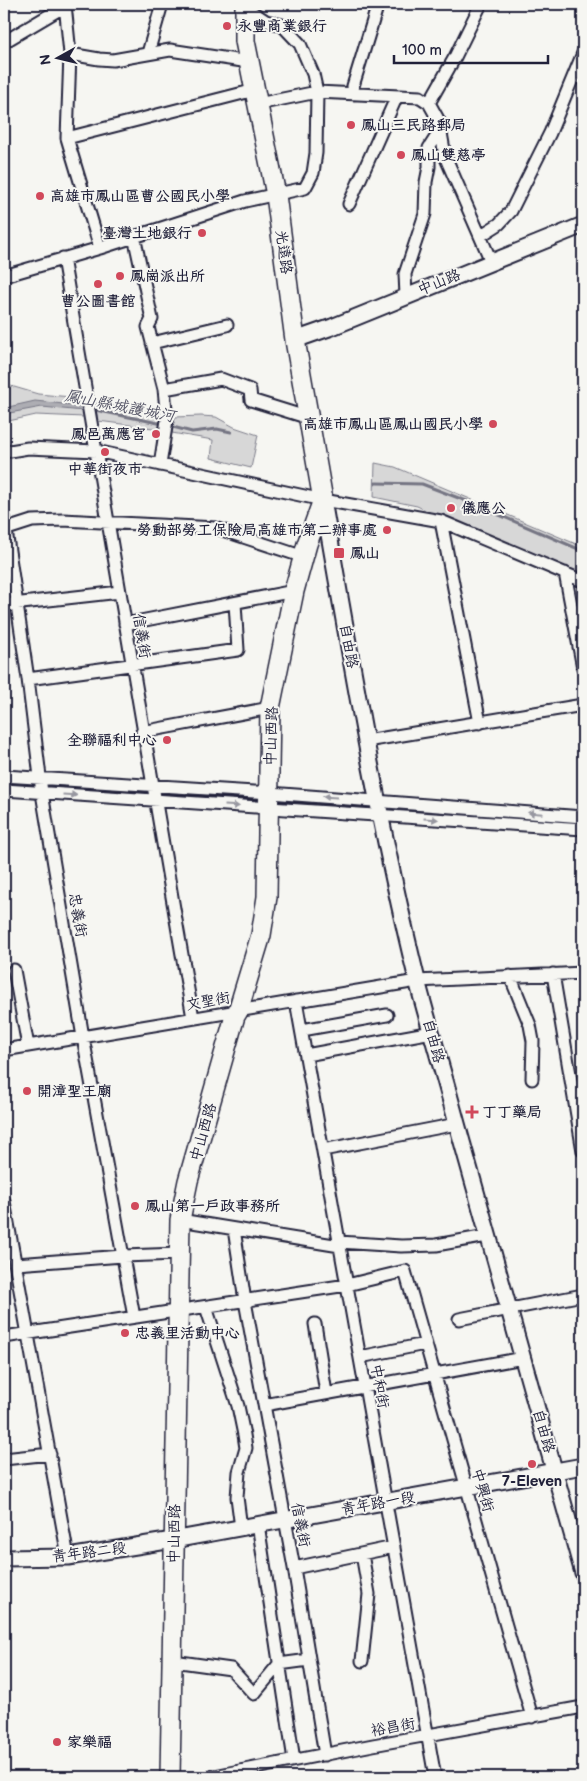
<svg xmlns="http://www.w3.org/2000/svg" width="587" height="1781" font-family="'Balsamiq Sans','LXGW WenKai TC',sans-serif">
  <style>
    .green { fill: #d7d7d7; stroke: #7c7c89 }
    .water { fill: #adadb3; stroke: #757583 }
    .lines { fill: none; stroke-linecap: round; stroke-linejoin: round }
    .stream { stroke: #757583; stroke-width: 3 }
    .minor-casing { stroke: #22223b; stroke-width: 15 }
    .tertiary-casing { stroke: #22223b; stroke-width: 19 }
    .primary-casing { stroke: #22223b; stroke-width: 22 }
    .minor { stroke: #f6f6f2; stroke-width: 11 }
    .tertiary { stroke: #f6f6f2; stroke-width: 15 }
    .primary { stroke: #f6f6f2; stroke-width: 19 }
    .oneway { fill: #9797a0 }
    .poi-dot { fill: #d1495b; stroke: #f6f6f2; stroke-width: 2 }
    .labels { text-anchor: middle; stroke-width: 4; stroke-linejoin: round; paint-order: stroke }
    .poi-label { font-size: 15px; font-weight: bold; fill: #22223b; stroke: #f6f6f2; text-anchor: start }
    .street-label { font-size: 15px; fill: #22223b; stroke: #f6f6f2 }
    .water-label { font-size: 16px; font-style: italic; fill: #535365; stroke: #f6f6f2 }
  </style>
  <rect width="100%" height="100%" fill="#f6f6f2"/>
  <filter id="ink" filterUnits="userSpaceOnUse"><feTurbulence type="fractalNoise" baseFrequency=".02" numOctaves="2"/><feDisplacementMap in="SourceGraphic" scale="10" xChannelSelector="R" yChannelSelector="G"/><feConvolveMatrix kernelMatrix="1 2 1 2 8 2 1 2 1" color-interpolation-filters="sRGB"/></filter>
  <g filter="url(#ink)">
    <path class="green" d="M4 384 38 394 82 398 84 417 36 415 4 422Z
      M95 402 163 414 161 429 98 421Z
      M201 416 216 417 234 427 258 435 251 468 211 458 213 440 172 433 175 417Z
      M375 463 395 467 583 547V574L446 520 417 506 374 497Z"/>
    <path class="water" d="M35 401 83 406V411L42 407 4 414V408Z"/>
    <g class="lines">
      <path class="stream" d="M90 409 163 424
        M169 426 192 432 217 429 231 432
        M376 483 422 484 469 502 583 551"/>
      <g class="minor-casing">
        <path id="minor" d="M65 4 70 54 67 138 100 248
          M4 42 65 6
          M148 53 162 4
          M70 54 99 59 113 60 170 50 249 62
          M354 94 353 86 378 4
          M429 103 455 57 481 4
          M258 104 317 92 420 97 429 103 439 121 445 156 491 261
          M67 138 255 90
          M349 204 397 96
          M134 236 152 319 148 327 164 389 167 420 160 465
          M480 236 499 224 511 211 550 133 583 53
          M63 258C106 512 149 765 193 1018
          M4 276 100 248 245 201 305 188 313 173 316 153 317 92 313 74 300 44 282 25 266 21 243 6
          M406 296 405 274 425 214 426 182 429 167V148L440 131
          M152 343 227 325
          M164 389 221 379 250 390 251 400 309 418
          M4 452 28 448 96 451 323 500 441 521 583 581
          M4 517 28 679 42 793 83 1037 134 1317
          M441 521 480 723
          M4 530 32 521 63 520 216 528 304 557
          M565 573 583 668
          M4 605 120 592
          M125 624 294 591
          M28 679 238 650 235 603
          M142 732 270 708
          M366 741 583 705
          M4 776 270 793 583 817
          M4 790 583 829
          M14 970 28 1046
          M553 974 583 1151
          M510 976 530 1025 533 1041 532 1079
          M296 1001 435 1777
          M302 1030 387 1015
          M4 1050 417 981 583 973
          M306 1055 432 1032
          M323 1150 457 1124
          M4 1201 68 1557
          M180 1220 340 1246
          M234 1229 245 1301 294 1568 325 1755
          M339 1242 401 1246 436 1245 487 1236
          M16 1264 123 1256 179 1254
          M206 1307 238 1406 244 1435 246 1448 239 1472 237 1497 241 1528
          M459 1319 583 1295
          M315 1324 326 1393
          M4 1337 347 1285 405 1271 532 1717
          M360 1357 425 1344
          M264 1405 523 1358
          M4 1459 50 1454
          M258 1524 294 1760
          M294 1568 394 1547
          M173 1661 231 1669 254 1694 279 1664 309 1660
          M362 1661 369 1594 362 1554
          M209 1777 373 1745 583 1707"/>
      </g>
      <g class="tertiary-casing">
        <path id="tertiary" d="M295 340 332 327 583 225
          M323 500C351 660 378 822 417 980 427 1019 439 1058 450 1098 493 1257 540 1415 583 1573
          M4 1558 68 1557 173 1540 583 1466"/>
      </g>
      <g class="primary-casing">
        <path id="primary" d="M170 1777 180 1220 188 1181 235 1016 238 1011 261 935 267 897 270 708 294 591 307 544 323 500 295 340 276 195 245 41V4"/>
      </g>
      <use href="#minor" class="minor"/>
      <use href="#tertiary" class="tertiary"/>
      <use href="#primary" class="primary"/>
    </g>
    <defs><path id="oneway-solid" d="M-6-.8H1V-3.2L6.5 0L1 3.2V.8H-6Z" transform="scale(1.25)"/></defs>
    <g class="oneway">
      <use href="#oneway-solid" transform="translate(70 795) rotate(4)"/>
      <use href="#oneway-solid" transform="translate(330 797) rotate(-176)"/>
      <use href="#oneway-solid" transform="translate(232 806) rotate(3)"/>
      <use href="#oneway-solid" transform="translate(535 813) rotate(-175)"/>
      <use href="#oneway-solid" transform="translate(431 819) rotate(4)"/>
    </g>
  </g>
  <g class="poi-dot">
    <circle cx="227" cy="26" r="5"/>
    <circle cx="351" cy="125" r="5"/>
    <circle cx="401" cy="155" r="5"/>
    <circle cx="40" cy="196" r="5"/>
    <circle cx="202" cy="233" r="5"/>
    <circle cx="120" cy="276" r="5"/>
    <circle cx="98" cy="284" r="5"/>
    <circle cx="493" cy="424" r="5"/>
    <circle cx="156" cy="434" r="5"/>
    <circle cx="105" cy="452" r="5"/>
    <circle cx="451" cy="508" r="5"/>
    <circle cx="387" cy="530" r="5"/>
    <rect x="333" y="547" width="12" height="12" rx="2.5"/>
    <circle cx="167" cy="740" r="5"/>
    <circle cx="27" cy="1091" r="5"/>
    <path d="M469.5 1104.5h5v5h5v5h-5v5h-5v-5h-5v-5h5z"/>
    <circle cx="135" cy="1206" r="5"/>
    <circle cx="125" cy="1333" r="5"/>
    <circle cx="532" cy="1464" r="5"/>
    <circle cx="57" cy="1742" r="5"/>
  </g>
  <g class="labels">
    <g class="poi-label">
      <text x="237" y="31">永豐商業銀行</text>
      <text x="361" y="130">鳳山三民路郵局</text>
      <text x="411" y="160">鳳山雙慈亭</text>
      <text x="50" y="201">高雄市鳳山區曹公國民小學</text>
      <text x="192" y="238" text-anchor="end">臺灣土地銀行</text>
      <text x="130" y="281">鳳崗派出所</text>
      <text x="98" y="306" text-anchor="middle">曹公圖書館</text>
      <text x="483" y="429" text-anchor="end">高雄市鳳山區鳳山國民小學</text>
      <text x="146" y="439" text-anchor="end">鳳邑萬應宮</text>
      <text x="105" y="474" text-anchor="middle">中華街夜市</text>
      <text x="461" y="513">儀應公</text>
      <text x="377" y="535" text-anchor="end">勞動部勞工保險局高雄市第二辦事處</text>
      <text x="350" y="558">鳳山</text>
      <text x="157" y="745" text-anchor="end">全聯福利中心</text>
      <text x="37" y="1096">開漳聖王廟</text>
      <text x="482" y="1117">丁丁藥局</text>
      <text x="145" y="1211">鳳山第一戶政事務所</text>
      <text x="135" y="1338">忠義里活動中心</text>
      <text x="532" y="1486" text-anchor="middle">7-Eleven</text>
      <text x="67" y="1747">家樂福</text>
    </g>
    <g class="street-label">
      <text transform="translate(284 252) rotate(82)" y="5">光遠路</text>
      <text transform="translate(439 282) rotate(-22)" y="5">中山路</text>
      <text transform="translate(142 636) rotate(81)" y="5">信義街</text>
      <text transform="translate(349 646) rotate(80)" y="5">自由路</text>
      <text transform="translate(271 736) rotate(-88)" y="5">中山西路</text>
      <text transform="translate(78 915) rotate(80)" y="5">忠義街</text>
      <text transform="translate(208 1001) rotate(-10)" y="5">文聖街</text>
      <text transform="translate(434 1041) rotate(75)" y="5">自由路</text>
      <text transform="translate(203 1132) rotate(-74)" y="5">中山西路</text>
      <text transform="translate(380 1386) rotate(80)" y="5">中和街</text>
      <text transform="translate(544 1431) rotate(74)" y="5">自由路</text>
      <text transform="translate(483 1490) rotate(74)" y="5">中興街</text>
      <text transform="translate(378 1503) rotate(-10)" y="5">青年路一段</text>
      <text transform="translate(301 1525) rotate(79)" y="5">信義街</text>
      <text transform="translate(174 1534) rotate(-89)" y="5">中山西路</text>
      <text transform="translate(89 1552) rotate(-7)" y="5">青年路二段</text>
      <text transform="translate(393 1727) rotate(-10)" y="5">裕昌街</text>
    </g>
    <g class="water-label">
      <text transform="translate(120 405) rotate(11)" y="6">鳳山縣城護城河</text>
    </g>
  </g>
  <rect width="587" height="1781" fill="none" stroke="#f6f6f2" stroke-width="20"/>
  <rect x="10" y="10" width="567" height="1761" fill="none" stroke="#22223b" stroke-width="2" filter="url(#ink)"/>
  <g transform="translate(58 58) rotate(262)" stroke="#f6f6f2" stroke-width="4" paint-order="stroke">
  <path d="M0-4L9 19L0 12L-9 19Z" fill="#22223b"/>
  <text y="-8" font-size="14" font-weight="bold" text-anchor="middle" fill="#22223b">N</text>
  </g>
  <path d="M394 55v8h154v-8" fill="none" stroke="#22223b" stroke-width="2.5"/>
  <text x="402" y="55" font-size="15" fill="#22223b" stroke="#f6f6f2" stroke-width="4" paint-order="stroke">100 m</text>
</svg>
